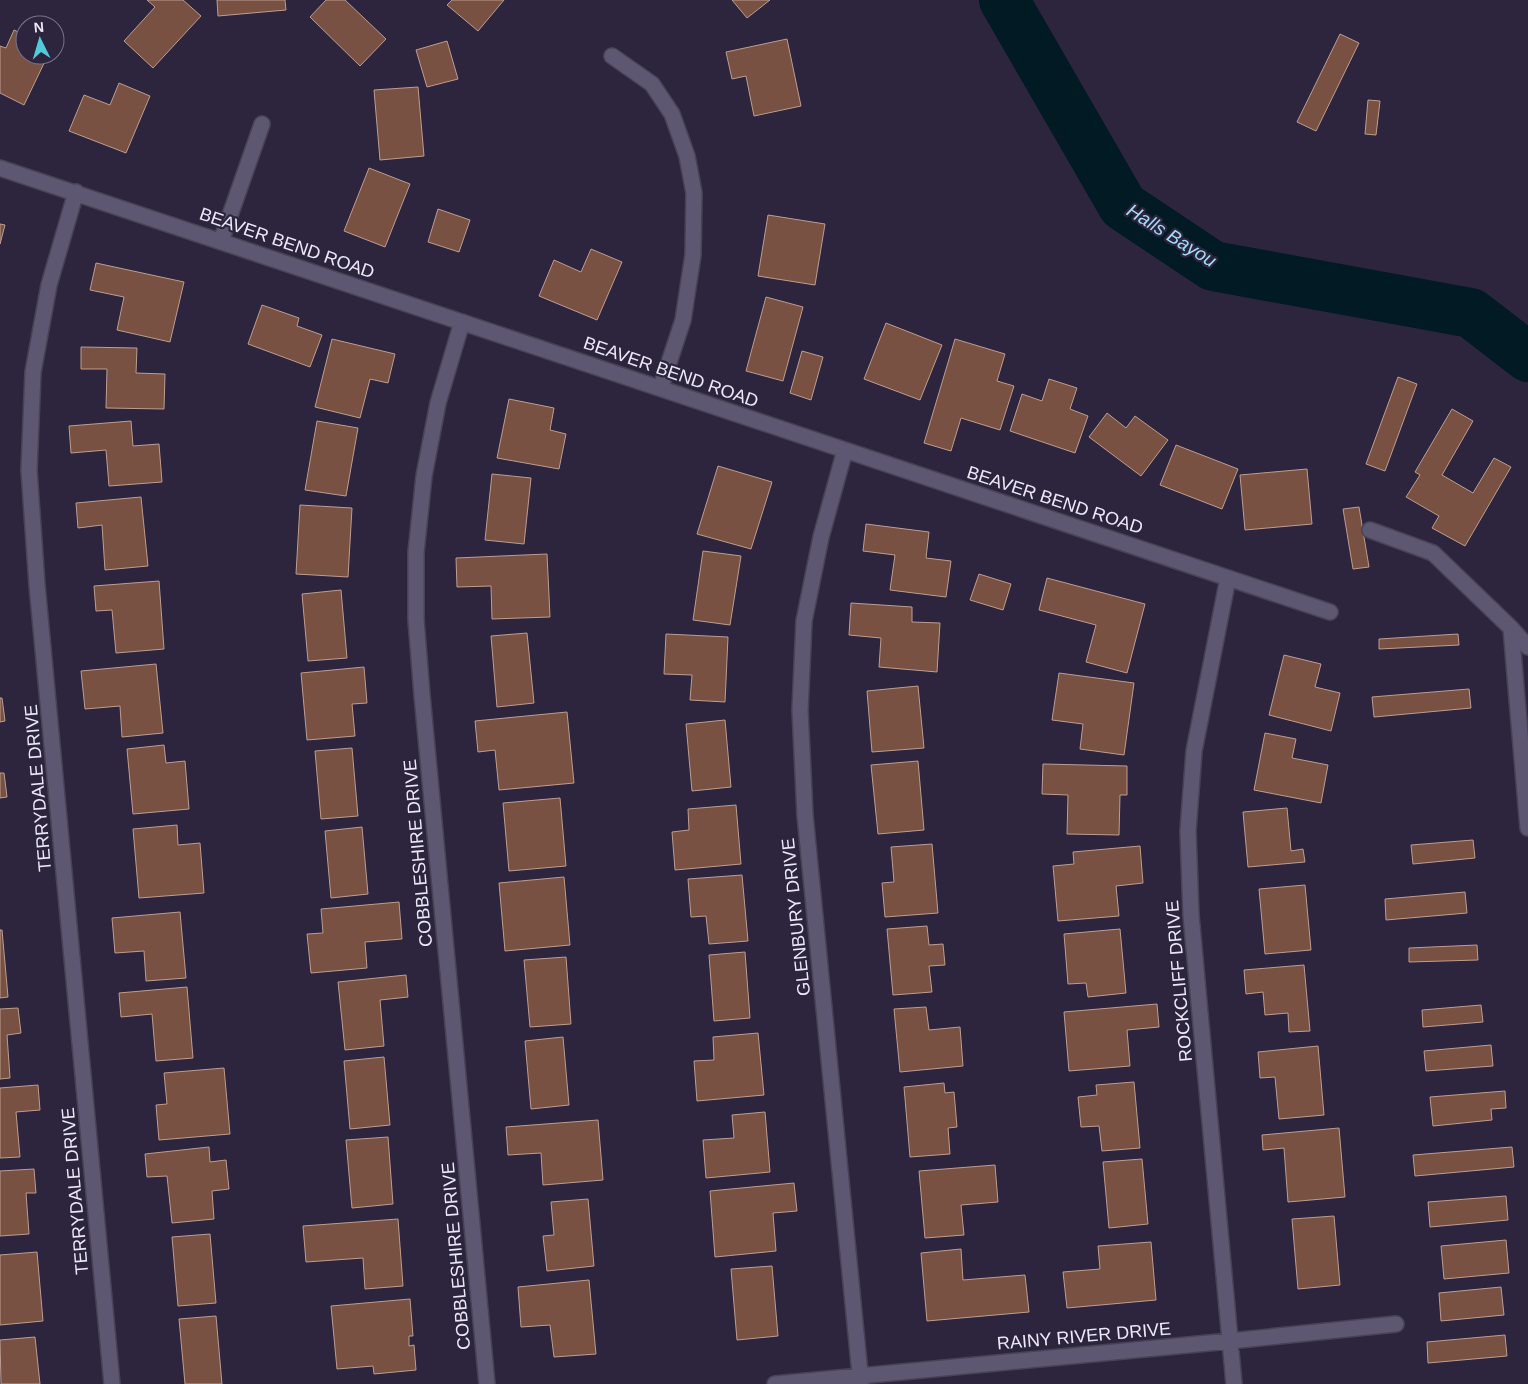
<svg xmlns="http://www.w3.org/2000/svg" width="1528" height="1384" font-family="Helvetica,sans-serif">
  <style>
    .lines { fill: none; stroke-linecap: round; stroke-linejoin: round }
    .river { stroke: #021a24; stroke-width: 50 }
    .building { fill: #795142; stroke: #be9d91 }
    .minor-casing { stroke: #494256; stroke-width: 18 }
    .minor { stroke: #5e5771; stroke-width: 15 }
    .labels { text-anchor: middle; stroke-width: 4.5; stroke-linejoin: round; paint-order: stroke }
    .street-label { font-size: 18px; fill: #ece8f8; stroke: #2c253d }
    .water-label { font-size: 19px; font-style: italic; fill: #a0dcf7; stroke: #2c253d }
  </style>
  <rect width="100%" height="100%" fill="#2c253d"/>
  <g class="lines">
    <path class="river" d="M1004 0 1123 206 1213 266 1471 313 1528 357"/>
  </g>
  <path class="building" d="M147 0H183L201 16 153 68 124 41 155 7Z
    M217 0H285L286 10 218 16Z
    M326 0H345L386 39 360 66 310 17Z
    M452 0H504L478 31 447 5Z
    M732 0H770L747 18Z
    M14 30 25 35V55H48L24 105 0 93V46L6 48Z
    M1340 34 1359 43 1316 131 1297 122Z
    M787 39 801 106 754 116 746 76 732 79 726 52Z
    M447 41 458 79 427 87 416 50Z
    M119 83 150 96 126 153 69 131 84 95 110 105Z
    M418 87 424 156 380 160 374 90Z
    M1368 100 1380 101 1376 135 1365 134Z
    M369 168 410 184 385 247 344 231Z
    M438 209 470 220 459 252 428 242Z
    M768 215 825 224 815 285 758 276Z
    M0 224 5 225 0 244Z
    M591 249 622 262 597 320 539 296 554 260 581 272Z
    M96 263 184 282 170 342 117 330 124 297 90 290Z
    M766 297 803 307 783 381 746 371Z
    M262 305 299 318 297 326 322 335 310 367 248 344Z
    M886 323 942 345 920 400 864 379Z
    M332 339 395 354 388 383 370 379 360 418 315 407Z
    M955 339 1005 354 997 381 1014 386 1000 430 961 418 951 451 924 443Z
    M81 347 137 348 136 373 165 374 164 409 106 408 107 369H81Z
    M802 351 823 357 811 400 790 393Z
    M1398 377 1417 384 1385 471 1366 464Z
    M1049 379 1077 388 1070 409 1088 416 1075 453 1010 431 1022 394 1042 401Z
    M509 399 554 408 550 430 566 434 559 469 497 458Z
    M1452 409 1473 421 1442 475 1473 493 1494 458 1511 467 1465 546 1432 528 1439 516 1406 497 1420 475 1415 472Z
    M1107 413 1126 428 1135 416 1168 440 1141 476 1089 437Z
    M131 421 133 446 159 444 162 482 109 486 106 450 71 453 69 426Z
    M317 421 358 428 346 496 305 490Z
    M1176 445 1238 469 1222 509 1160 485Z
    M718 466 772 482 751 549 697 534Z
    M1307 469 1312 524 1245 530 1240 475Z
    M492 474 531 478 524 544 485 540Z
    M141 497 148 566 105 570 102 525 78 528 76 503Z
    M300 505 352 508 348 577 296 574Z
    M1359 507 1369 567 1353 569 1343 509Z
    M866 524 929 532 926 558 951 561 946 597 890 590 895 555 863 551Z
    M703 551 741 556 730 625 693 620Z
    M547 554 550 617 492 619 491 586 457 587 456 558Z
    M979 574 1011 584 1003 610 970 600Z
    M1047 578 1145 604 1127 673 1086 662 1096 625 1039 610Z
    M159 581 164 649 116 653 112 610 96 611 94 586Z
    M341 590 347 658 308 661 302 594Z
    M851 603 912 607V622L940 623 937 672 879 667 881 638 849 635Z
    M527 633 534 703 497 707 491 636Z
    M666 634 728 637 725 702 690 700 692 675 664 674Z
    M1458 634 1459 645 1379 649V639Z
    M1284 655 1321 664 1315 687 1340 693 1331 731 1269 715Z
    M156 664 163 733 122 737 120 706 85 709 81 671Z
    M364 667 367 703 352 704 355 736 307 740 301 673Z
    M1059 673 1134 683 1124 755 1080 749 1083 724 1052 720Z
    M918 686 924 748 872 752 867 691Z
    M1469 689 1471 708 1374 717 1372 697Z
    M0 698H2L5 721 0 722Z
    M567 712 574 783 499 790 495 750 478 752 475 721Z
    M725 720 731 787 692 791 686 724Z
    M1265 733 1296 739 1292 758 1328 765 1321 803 1254 790Z
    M164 745 166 763 185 761 189 809 133 814 127 749Z
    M352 748 358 816 321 819 315 751Z
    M918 761 924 830 878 834 871 765Z
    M1043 764 1127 766V795H1120L1119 835 1067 834 1068 795 1042 794Z
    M0 773H4L7 797 0 798Z
    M560 798 566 866 509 871 503 803Z
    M736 805 741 864 675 870 672 832 689 830 688 809Z
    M1287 808 1291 851 1303 849 1305 862 1248 867 1243 812Z
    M177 825 178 845 200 843 204 893 139 898 133 829Z
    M362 827 368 894 331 898 325 831Z
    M1473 840 1475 858 1413 864 1411 845Z
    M932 844 938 913 885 917 882 883 894 882 891 847Z
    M1140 846 1143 883 1116 886 1119 916 1058 921 1053 866 1074 864 1073 852Z
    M742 875 748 941 709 944 706 916 691 917 688 879Z
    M564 877 570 945 505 951 499 883Z
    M1305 885 1311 950 1265 954 1259 889Z
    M1465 892 1467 913 1386 920 1385 899Z
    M399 902 402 939 365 942 367 968 311 973 307 934 323 933 321 909Z
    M180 912 186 978 146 981 144 951 115 953 112 918Z
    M927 926 929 945 943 944 945 965 929 966 932 992 893 995 887 929Z
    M1120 929 1126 993 1088 997 1086 983 1068 984 1064 934Z
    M0 930H2L8 997 0 998Z
    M1477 945 1478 960 1409 962V948Z
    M745 952 750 1018 714 1021 709 955Z
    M566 957 571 1024 530 1027 524 960Z
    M1304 965 1310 1031 1289 1032 1288 1013 1265 1015 1263 992 1246 994 1244 970Z
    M406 975 408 997 380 1000 384 1046 345 1050 338 982Z
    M187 987 193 1058 156 1061 152 1014 121 1017 119 993Z
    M1157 1004 1159 1027 1127 1030 1130 1066 1069 1071 1064 1012Z
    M1481 1005 1483 1022 1423 1027 1422 1010Z
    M926 1007 929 1030 960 1027 963 1066 900 1072 894 1009Z
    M18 1008 21 1033 7 1035 10 1078 0 1079V1009Z
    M758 1033 764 1095 697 1101 694 1061 714 1060 713 1037Z
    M563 1037 569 1105 531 1109 525 1041Z
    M1491 1045 1493 1066 1426 1071 1424 1051Z
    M1318 1046 1324 1115 1279 1119 1275 1077 1260 1078 1258 1052Z
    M384 1057 390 1125 350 1129 344 1061Z
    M224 1068 230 1134 159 1140 156 1105 167 1104 164 1073Z
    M1134 1082 1140 1148 1102 1151 1099 1126 1081 1127 1078 1097 1097 1095 1096 1085Z
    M944 1083 945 1093 954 1092 957 1127 948 1128 950 1154 910 1157 904 1087Z
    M38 1085 40 1110 16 1112 20 1157 0 1158V1088Z
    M1505 1091 1506 1108 1491 1109 1492 1120 1433 1126 1430 1097Z
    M765 1112 770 1172 706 1178 703 1140 734 1138 732 1115Z
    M598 1120 603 1180 543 1185 541 1153 508 1155 506 1127Z
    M1339 1128 1345 1197 1288 1202 1284 1148 1263 1150 1262 1135Z
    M388 1137 393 1204 352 1208 346 1140Z
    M209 1147 210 1162 226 1160 229 1189 212 1191 214 1219 172 1223 167 1176 147 1177 145 1154Z
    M1512 1147 1514 1167 1415 1176 1413 1155Z
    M1142 1159 1148 1224 1109 1228 1103 1162Z
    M995 1165 998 1202 961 1205 964 1235 925 1238 919 1171Z
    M34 1169 36 1193H26L29 1234 0 1236V1171Z
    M794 1183 797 1211 773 1213 776 1251 715 1257 710 1191Z
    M1506 1196 1508 1220 1430 1227 1428 1202Z
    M588 1199 594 1266 547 1271 543 1236 554 1235 551 1202Z
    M1334 1216 1340 1285 1298 1289 1292 1219Z
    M398 1219 403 1286 365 1289 363 1258 306 1262 303 1226Z
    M210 1234 216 1303 178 1306 172 1237Z
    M1506 1240 1509 1273 1444 1279 1441 1246Z
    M1151 1242 1156 1300 1067 1308 1063 1272 1100 1269 1098 1246Z
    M961 1249 963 1280 1025 1275 1029 1312 927 1321 921 1253Z
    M37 1252 43 1321 0 1325V1255Z
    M772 1266 778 1336 737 1340 731 1269Z
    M589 1280 596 1354 554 1357 550 1325 521 1327 518 1287Z
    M1501 1287 1504 1315 1441 1321 1439 1293Z
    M410 1299 413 1336H409V1346L414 1345 416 1370 374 1374 373 1366 337 1369 331 1306Z
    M216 1316 222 1384H185L179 1319Z
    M1505 1335 1507 1356 1428 1363 1427 1342Z
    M35 1337 40 1384H1L0 1340Z"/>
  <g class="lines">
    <g class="minor-casing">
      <path id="minor" d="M612 56 652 84 672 114 687 156 694 193 693 255 683 320 661 387
        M0 168 1330 612
        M76 192 49 285 33 372 29 470 37 585 112 1384
        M221 241 262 124
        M462 322 438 403 424 476 416 552V620L422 695 487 1384
        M845 450 821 537 804 621 800 710 805 815 861 1384
        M1370 530 1433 553 1511 628 1528 828
        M1228 578 1194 751 1188 831 1191 915 1234 1384
        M1511 628 1528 647
        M775 1384 1230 1341 1396 1324"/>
    </g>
    <use href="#minor" class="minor"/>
  </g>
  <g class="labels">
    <g class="street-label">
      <text transform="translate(287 243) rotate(19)" y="6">BEAVER BEND ROAD</text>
      <text transform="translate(671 372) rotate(19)" y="6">BEAVER BEND ROAD</text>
      <text transform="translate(1055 500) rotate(18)" y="6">BEAVER BEND ROAD</text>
      <text transform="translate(38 788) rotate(-95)" y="6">TERRYDALE DRIVE</text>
      <text transform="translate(418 853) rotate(-95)" y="6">COBBLESHIRE DRIVE</text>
      <text transform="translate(796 917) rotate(-96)" y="6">GLENBURY DRIVE</text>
      <text transform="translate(1179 981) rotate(-95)" y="6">ROCKCLIFF DRIVE</text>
      <text transform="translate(75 1191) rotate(-95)" y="6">TERRYDALE DRIVE</text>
      <text transform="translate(456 1256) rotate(-95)" y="6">COBBLESHIRE DRIVE</text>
      <text transform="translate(1084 1336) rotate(-5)" y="6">RAINY RIVER DRIVE</text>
    </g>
    <g class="water-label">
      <text transform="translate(1172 235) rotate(32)" y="7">Halls Bayou</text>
    </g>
  </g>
  <g transform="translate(40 40) rotate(355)"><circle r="24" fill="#2c253d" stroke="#797388"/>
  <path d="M0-4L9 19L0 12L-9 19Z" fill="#52cbd9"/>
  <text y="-8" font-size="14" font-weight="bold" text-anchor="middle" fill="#ece8f8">N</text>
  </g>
</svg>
